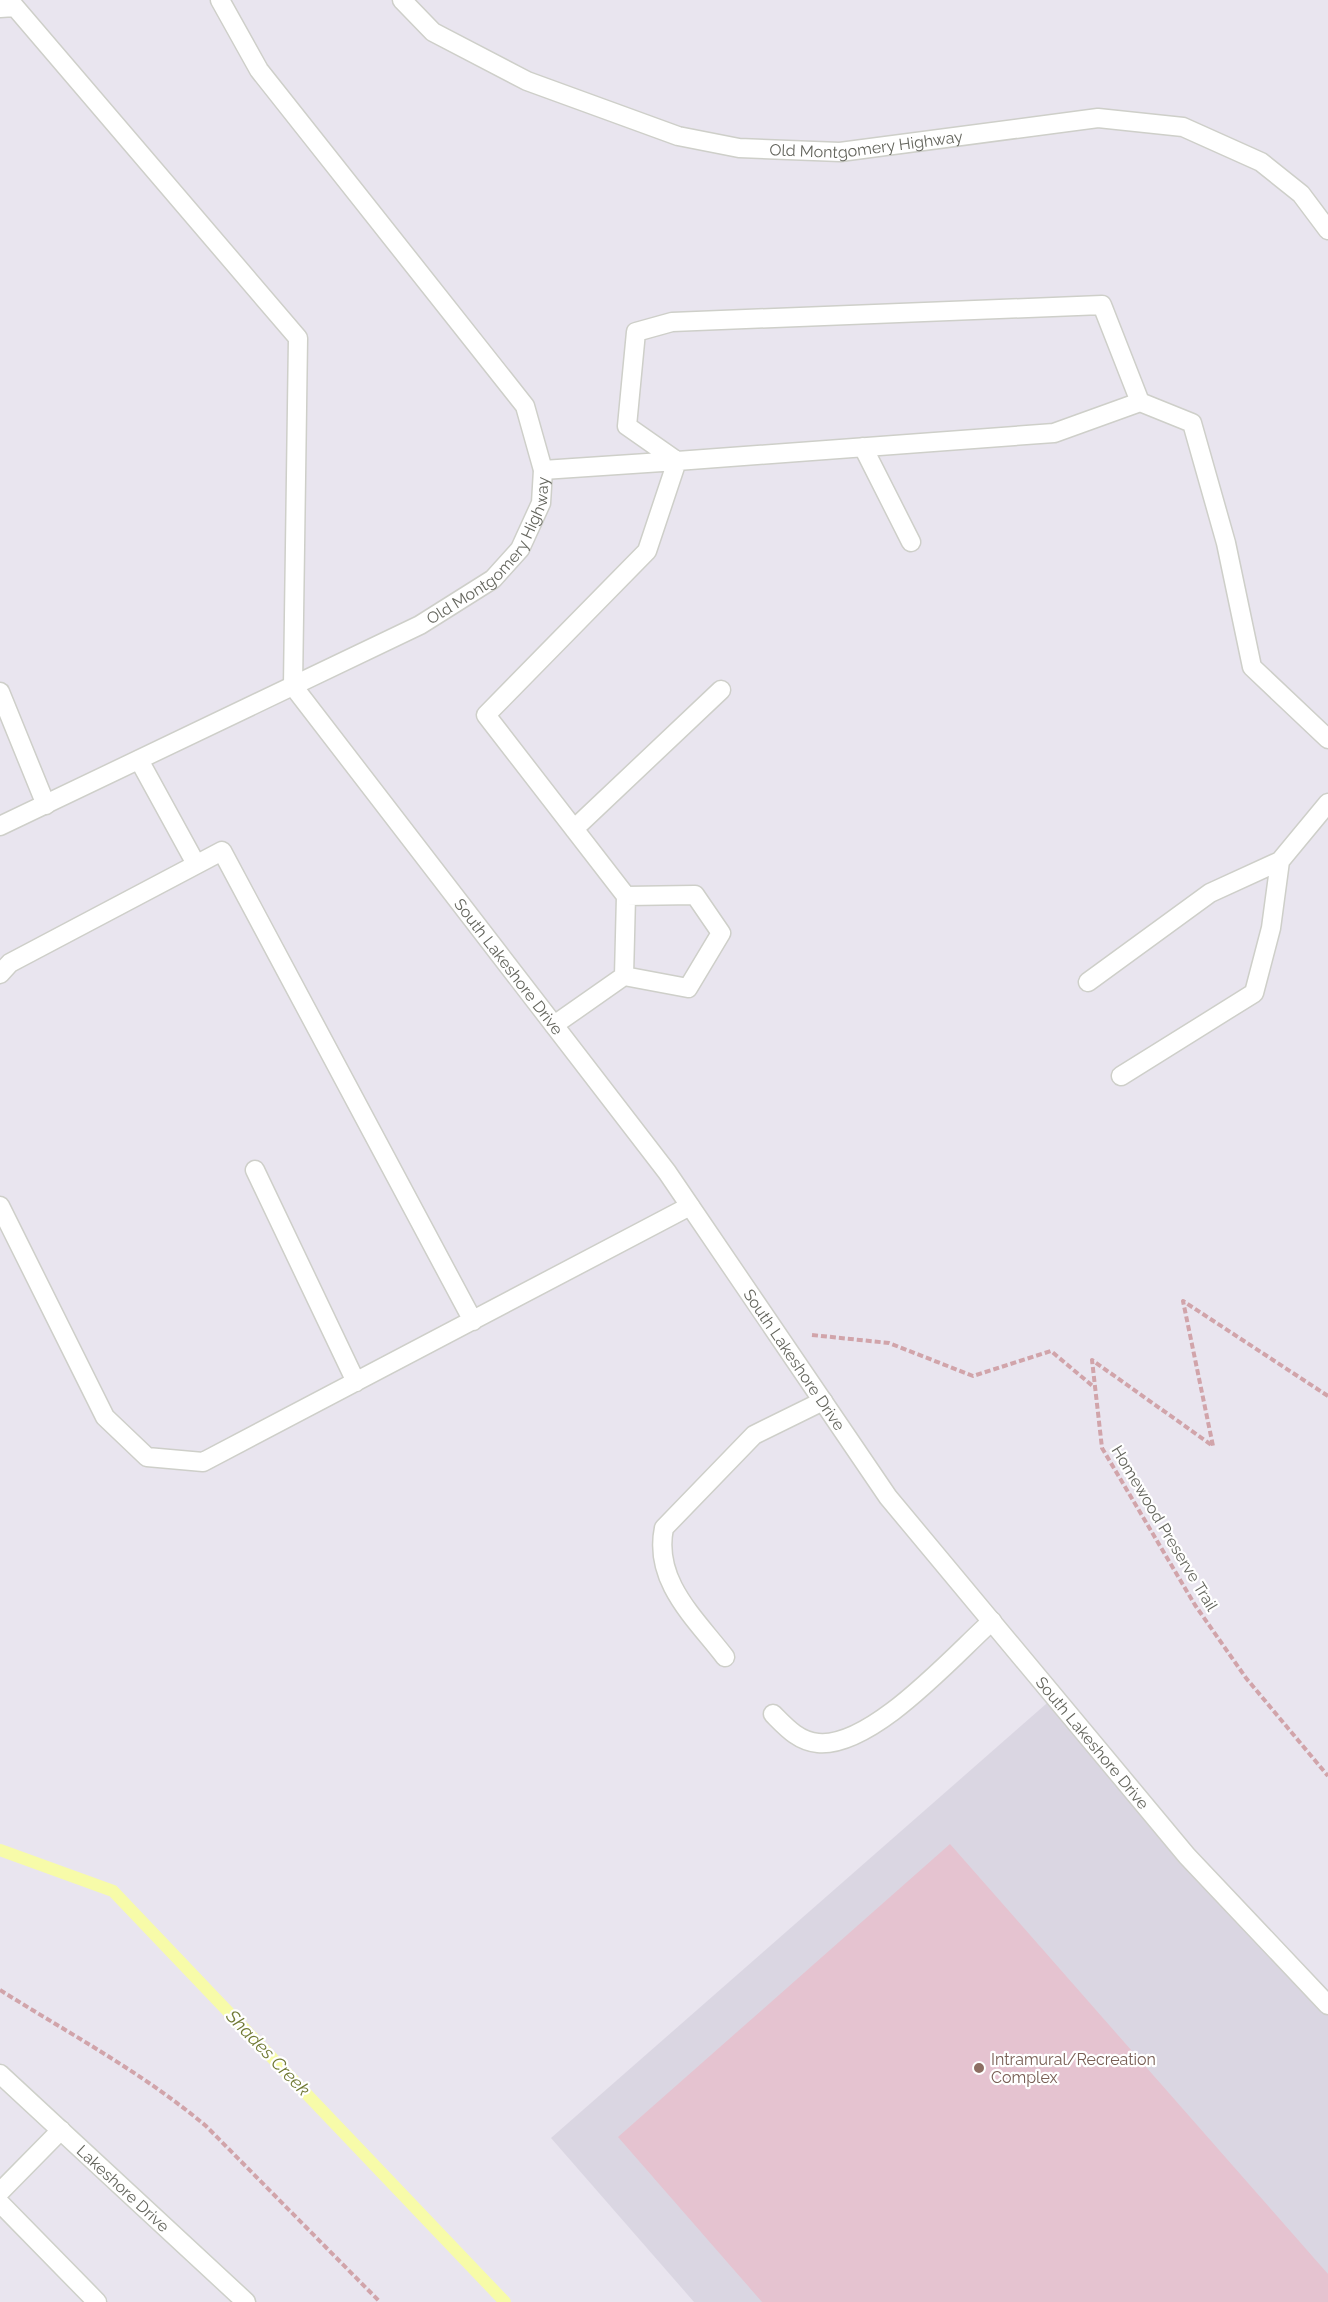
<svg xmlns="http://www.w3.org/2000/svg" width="1328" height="2302" font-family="Raleway,sans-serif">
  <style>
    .education { fill: #dad6e2 }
    .green { fill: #e5c3d0 }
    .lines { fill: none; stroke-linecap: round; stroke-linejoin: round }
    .stream { stroke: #f7fba9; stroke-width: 12 }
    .lane-casing { stroke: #cecfc9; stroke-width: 21 }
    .street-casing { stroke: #cecfc9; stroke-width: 21 }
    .secondary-casing { stroke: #ced0c9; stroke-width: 21 }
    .path { stroke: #d1a4aa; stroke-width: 4; stroke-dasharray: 6 3; stroke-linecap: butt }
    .lane { stroke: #fff; stroke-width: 18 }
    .street { stroke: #fff; stroke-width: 18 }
    .secondary { stroke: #fff; stroke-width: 18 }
    .education-dot { fill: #8d6e63; stroke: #fff; stroke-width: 2 }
    .labels { text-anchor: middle; stroke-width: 4.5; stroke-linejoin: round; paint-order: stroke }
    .street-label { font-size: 16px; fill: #64655d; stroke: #fff }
    .education-label { font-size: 16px; fill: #785e54; stroke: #fff; text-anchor: start }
    .water-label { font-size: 18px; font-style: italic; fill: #707934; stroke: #fff }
  </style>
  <rect width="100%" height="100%" fill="#e9e5ef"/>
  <path class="education" d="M1054 1697 1328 1998V2302H694L551 2138Z"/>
  <path class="green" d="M950 1844 1328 2274V2302H762L618 2137Z"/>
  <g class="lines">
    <path class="stream" d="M0 1850 113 1891 505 2302"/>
    <g class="lane-casing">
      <path id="lane" d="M0 8 15 7 298 338 293 686
        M1102 305 1140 402 1054 433 677 461 627 426 636 332 672 322Z
        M1140 402 1192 423 1226 543 1252 667 1328 739
        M863 447 911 542
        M543 470 677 461 647 551 486 715 626 896
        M0 692 46 805
        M139 760 196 864
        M574 829 721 690
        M0 974 10 963 222 851 473 1321
        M1088 982 1210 893 1280 861
        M554 1025 624 976 688 988 721 933 695 895 626 896 624 976
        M1121 1076 1254 993 1271 928 1280 861 1328 803
        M255 1170 356 1382
        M0 1206 105 1417 147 1457 203 1462 690 1206
        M725 1657C695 1618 653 1581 664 1528L754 1435 823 1401
        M773 1714C786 1727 798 1741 818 1743 872 1748 953 1656 992 1621"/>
    </g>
    <g class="street-casing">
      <g id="street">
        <path id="s1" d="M402 0 433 32 527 81 678 136 739 148 840 152 1098 118 1183 127 1261 162 1301 194 1328 230"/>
        <path id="s2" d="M293 686 667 1172 888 1497 1187 1856 1328 2005"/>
        <path id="s3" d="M0 826 420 625 493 579 520 549 541 503 543 470 525 406 259 70 220 0"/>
      </g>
    </g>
    <g class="secondary-casing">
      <g id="secondary">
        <path id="s4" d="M0 2074 246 2302"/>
        <path d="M0 2192 61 2130"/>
        <path d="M0 2203 97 2302"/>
      </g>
    </g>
    <path class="path" d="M812 1335 889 1343 973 1376 1051 1351 1095 1388
      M1328 1396 1183 1301 1213 1446 1092 1360 1102 1448 1195 1605 1246 1678 1328 1776
      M0 1990C70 2034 143 2073 206 2126L380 2302"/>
    <use href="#lane" class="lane"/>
    <use href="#street" class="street"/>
    <use href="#secondary" class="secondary"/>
  </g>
  <circle class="education-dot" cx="979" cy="2068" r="6"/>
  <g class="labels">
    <g class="street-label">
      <text dy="6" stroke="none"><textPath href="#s1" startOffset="501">Old Montgomery Highway</textPath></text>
      <text dy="6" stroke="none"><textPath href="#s3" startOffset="572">Old Montgomery Highway</textPath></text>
      <text dy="6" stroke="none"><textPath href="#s2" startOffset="354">South Lakeshore Drive</textPath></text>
      <text dy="6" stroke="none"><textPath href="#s2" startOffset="840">South Lakeshore Drive</textPath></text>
      <text transform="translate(1165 1528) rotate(59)" y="6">Homewood Preserve Trail</text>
      <text dy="6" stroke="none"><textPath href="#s2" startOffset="1326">South Lakeshore Drive</textPath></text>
      <text dy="6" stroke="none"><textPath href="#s4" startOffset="168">Lakeshore Drive</textPath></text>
    </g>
    <g class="education-label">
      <text x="991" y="2065">Intramural/Recreation<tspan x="991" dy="18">Complex</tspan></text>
    </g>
    <g class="water-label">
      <text transform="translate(268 2053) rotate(46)" y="6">Shades Creek</text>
    </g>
  </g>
</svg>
